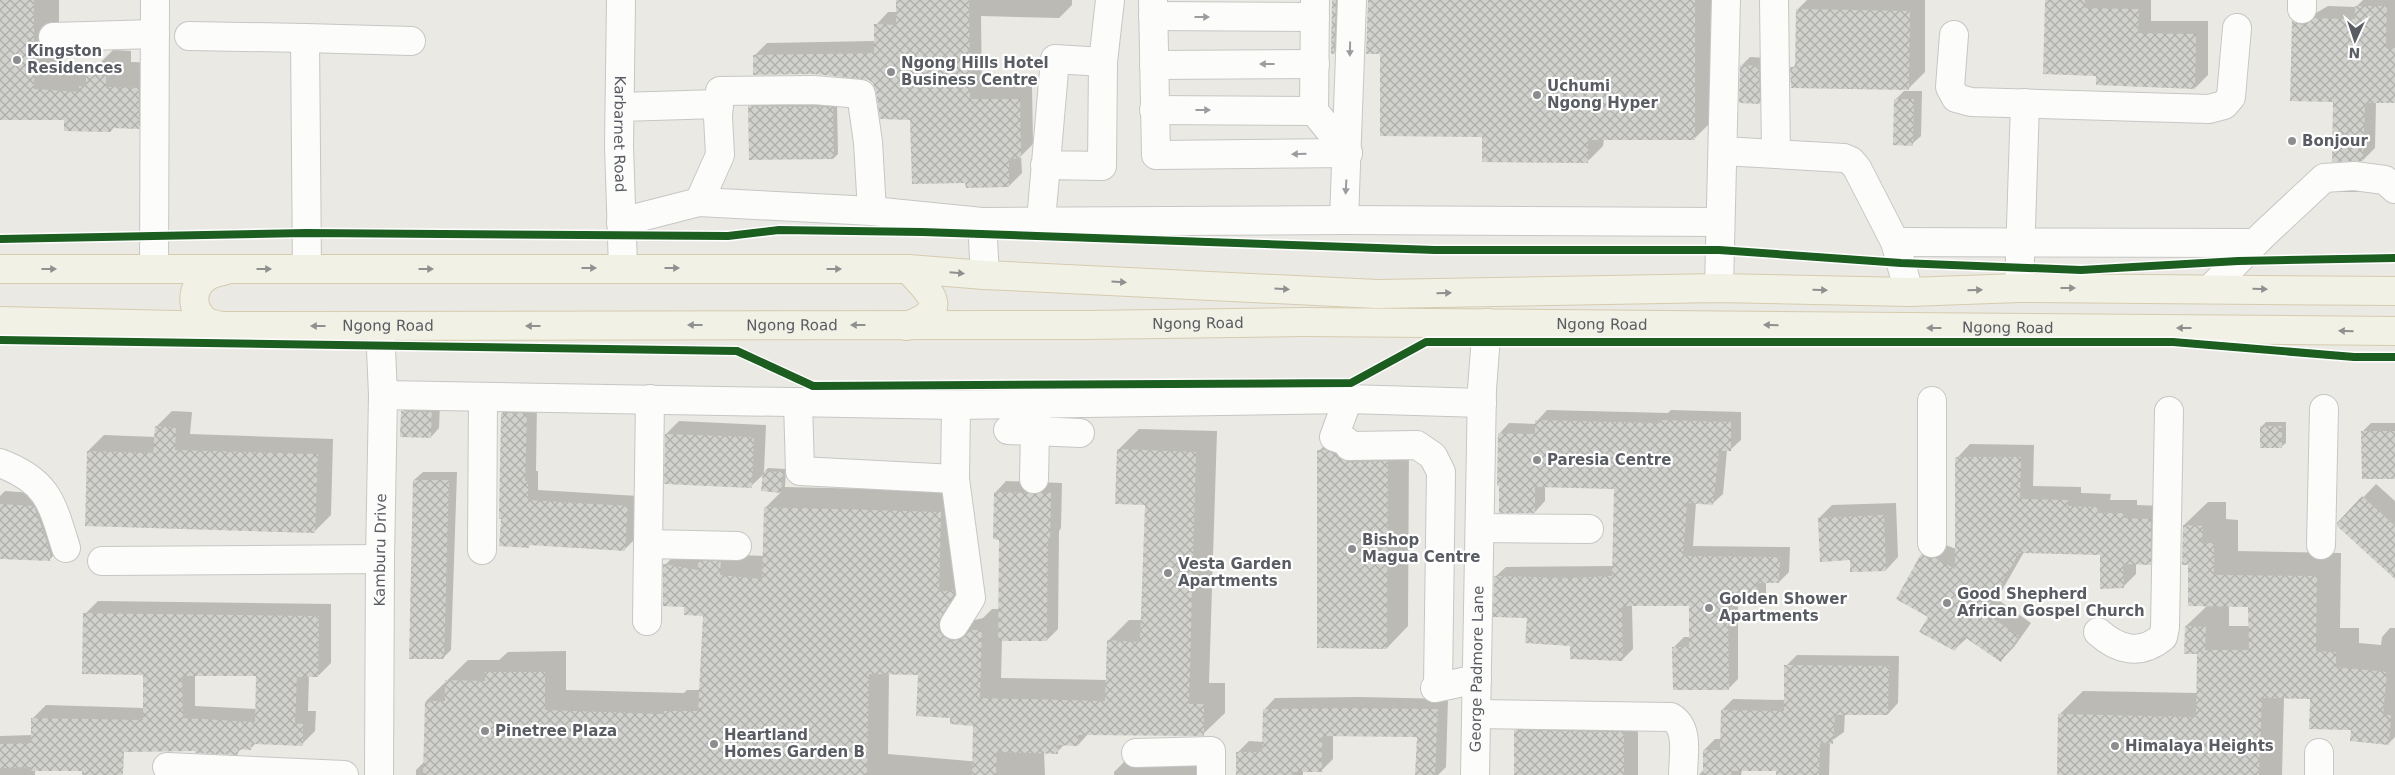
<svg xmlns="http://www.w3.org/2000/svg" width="2395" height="775" font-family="'DejaVu Sans',sans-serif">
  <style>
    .shadow { fill: #0003; fill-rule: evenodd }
    .building { fill: url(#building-cross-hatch); fill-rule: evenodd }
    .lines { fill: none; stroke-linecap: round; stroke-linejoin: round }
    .minor-casing { stroke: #c6c7c5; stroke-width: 30 }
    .major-casing { stroke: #d5ccae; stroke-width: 30 }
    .minor { stroke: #fcfcfb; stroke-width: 28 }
    .major { stroke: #f2f1e6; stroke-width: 28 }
    .cycleway-casing { stroke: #fff; stroke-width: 11 }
    .cycleway { stroke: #1b5e20; stroke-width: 8 }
    .oneway { fill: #9a9c9f }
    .oneway2 { fill: #8f9090 }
    .poi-dot { fill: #8c8d8f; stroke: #fff; stroke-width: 2 }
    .labels { text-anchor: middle; stroke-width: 4.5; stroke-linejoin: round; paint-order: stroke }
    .poi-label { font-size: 15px; font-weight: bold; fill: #595c62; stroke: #fff; text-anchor: start }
    .street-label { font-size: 15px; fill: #595c62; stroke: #fff }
  </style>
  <defs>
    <pattern id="building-cross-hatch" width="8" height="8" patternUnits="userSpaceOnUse" patternTransform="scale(1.25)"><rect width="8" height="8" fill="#d1d1cd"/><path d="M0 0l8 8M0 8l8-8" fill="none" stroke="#adadaa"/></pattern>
  </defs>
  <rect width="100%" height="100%" fill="#eae9e3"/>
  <path class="shadow" d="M0 0H59V64L97 66 113 50 131 51V62L164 63V103L138 128 114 127 111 131 65 119 0 118Z
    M897 0H1072V5L1059 18 981 16 982 87 1032 86 1033 144 1021 156 1022 173 1009 186 967 182 911 118 874 82 863 77 754 56 767 43 875 41 876 25 888 12H897Z
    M1333 0H1353L1350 36 1334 53Z
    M1369 0H1711L1710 123 1694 139H1604L1603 146 1587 162 1483 136 1382 53Z
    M1807 0H1925V72L1909 88 1792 68 1797 63V10Z
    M2046 0H2151V21H2208V75L2195 88 2097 75Z
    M2363 0H2395V102H2376L2375 148 2363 160 2293 21 2305 8 2316 13 2328 6 2356 7Z
    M1750 57 1767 58 1768 94 1759 103 1741 66Z
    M1904 91H1922L1921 136 1912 144 1895 100Z
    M753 103 837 104 838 154 834 158 749 107Z
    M2340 189 2365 190 2362 192H2337Z
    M513 402 537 403 536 471H538V490L638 496 635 539 624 550 531 544 528 547 503 518 502 413Z
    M411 403 440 404 439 428 431 437 402 412Z
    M1547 410 1668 413 1671 410 1741 412V440L1730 450H1727L1723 494 1712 504 1696 502 1693 546 1790 547 1789 572 1779 582H1766V595L1755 605 1738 600V679L1728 689 1674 647 1684 637H1690V605H1632L1633 649 1622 660 1571 644 1528 616 1495 577 1506 567 1614 566 1615 488 1545 486V501L1535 512 1499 434 1509 423 1537 424V421Z
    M172 411 192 412 190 434 333 439 331 515 315 531 88 451 104 435 155 437 156 427Z
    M679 421 766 425 764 472 768 468 786 469 785 487 962 491 967 617 975 620 983 618 992 609H1000L1001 538 995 493 1006 481 1062 483 1061 528 1059 531 1058 629 1047 640H1002L1001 678 1107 680 1108 641 1129 620H1142L1146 504 1118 450 1139 429 1217 431 1209 683H1225V713L1203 734 1089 733 1078 745 1065 744 1057 752H1044L1045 775H416V770L425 761 426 701 468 660H499L508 652 566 651V690L684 693 687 690H700L704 615 686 605 665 565 686 544 741 555 764 556 765 508 781 492 763 490 764 474 751 486 666 434ZM889 673 919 674 952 717 975 724 981 762 888 754Z
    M2266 422H2286V443L2281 447 2262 426Z
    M2371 423H2395V477L2362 432Z
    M1341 429 1371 440H1409L1408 626 1387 648 1319 451Z
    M1970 444 2034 445 2033 486 2081 487V493L2111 494 2110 500H2137V505L2164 506 2163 550 2150 563H2136V574L2123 587 2101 553 2024 552 1997 599 2031 623 2014 647 2000 661 1967 638 1954 650 1929 616 1898 599 1922 555 1936 541 1956 549 1957 458Z
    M423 472H457L451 650 443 658 414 480Z
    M2376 484 2395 501V577L2338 524Z
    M5 491 46 494 62 547 49 560 0 558V496Z
    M2208 502H2226V519L2238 520V551L2341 553 2340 628H2359V643L2381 645 2382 637 2390 628H2395V737L2389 743 2353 729 2311 698 2284 697 2282 775H2058L2059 715 2083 691 2198 693V653L2186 626 2208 605 2189 564 2184 525ZM2229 605H2250V626H2229Z
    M1896 503 1898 557 1886 570 1851 559 1819 518 1832 505Z
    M98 601 331 604V663L318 676H309L308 711H316L315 731 302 744 256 743 251 748H243L237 753 196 749 35 751V775H0V736L33 735V718L46 705 144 708V674L85 614ZM195 674 257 675 256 709 195 706Z
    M1797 655 1899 656 1898 703 1888 714 1845 713 1844 732 1830 742 1829 775H1777V770H1742L1741 775H1699L1704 769V750L1715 739H1721L1722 710 1733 699 1785 700 1786 666Z
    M1360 697 1448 699 1446 767 1438 775H1417L1419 736 1333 735V759L1322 770 1303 771V775H1237V753L1249 741 1264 742V710L1275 698Z
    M1530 716 1638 718V775H1515V731Z
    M1135 751 1216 754 1220 775H1114V772Z"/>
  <path class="building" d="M0 0H34V89L78 92 79 86 86 87V75L106 76V87L139 88V129L111 128V132L64 131V120H0Z
    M896 0H969L970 99H1020L1021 158 1009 159V187L966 188 965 183 912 184 910 120 880 119 876 91 873 83 869 80 815 74 753 75V55L874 53V24L896 25Z
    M1332 0H1336L1334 54H1331Z
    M1368 0H1695V140H1588V163L1482 162V137L1380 136V54H1366Z
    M2045 0H2085V8L2139 9 2138 33 2196 34 2195 89 2096 85V76L2043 74Z
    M2355 6H2387L2386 48H2395V103H2365L2363 161 2332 162 2333 102 2290 101 2292 20 2302 25 2315 18 2355 19Z
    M1796 9 1910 11 1909 90 1791 88 1790 67H1795Z
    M1740 65 1759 66 1760 104 1739 103Z
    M1894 99H1914L1913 146 1893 145Z
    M748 106 833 107 834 159 749 160Z
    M401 411 432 412 431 438 400 437Z
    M501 413H527L525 481H528V500L628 506 625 551 529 545V548L499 546 501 519H499Z
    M1535 420 1660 423V420L1731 422V451H1719L1713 505 1687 503 1683 556 1780 557 1779 583H1757L1756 607 1728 598 1729 690H1673L1672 647H1689V606H1622L1623 661 1570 659V646L1525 643 1527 618 1493 617 1494 576 1569 578 1612 576 1614 489 1535 487V513H1499V486H1497L1498 433 1535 434Z
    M155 426 176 428 175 450 318 454 315 533 85 526 87 451 153 453Z
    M2260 426H2282V448H2260Z
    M2361 431H2395V479H2362Z
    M665 434 754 437 752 488 664 484Z
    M1117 449 1196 452 1189 704H1204V736L1078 735V746L1058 745V754L997 752 996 775H972L973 726 950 724V718L916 716 918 675 869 674 867 775H423L425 701H445V680L485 681V672H545V710L664 714V711H698L703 616 684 615V607L663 606V564L698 570V561H721L720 575 762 579 764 507 941 512 939 592 953 590V597L941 617 938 625 940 633 945 638 953 641 962 639 970 630H982L980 698 1105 701 1107 640 1140 642 1145 505 1115 504Z
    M1317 450H1326L1349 462 1388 461 1387 649 1317 648Z
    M1955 457H2021L2020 499 2068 500V506L2098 507 2097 513H2124V518L2151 519V565L2123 564 2124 588 2100 589V555L2019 553 1985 613 2019 636 2001 662 1963 636 1955 651 1919 632 1928 617 1896 599 1921 554 1925 557 1935 558 1955 569Z
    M763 471 783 472 781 493 761 491Z
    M413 480H449L444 659H409Z
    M994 492 1051 493 1050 541H1048L1047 641H998L999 540 993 539Z
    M2362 496 2395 526V579L2337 526V523Z
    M0 504 34 506 50 551V561L0 559Z
    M1884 515 1886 571 1850 572V560L1820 562 1818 518Z
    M2183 525 2203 526 2202 543H2214V575L2317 576 2316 651 2336 652V667L2387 672 2383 715H2391L2389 745 2350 741 2351 730 2309 729 2310 699 2262 698 2259 775H2057L2058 714 2196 717 2197 654H2184L2185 626 2206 627 2205 650H2249L2248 607 2188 606V565H2182Z
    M83 613 319 616 318 677H297L295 723 303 724V746L251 744V750L238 749V755L195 753V751L124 752 123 775H82V771H31V767L0 768V744L31 743V718L143 720V675L82 674ZM182 676H256L255 722 183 718Z
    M1784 665 1889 666 1888 715H1835L1833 744 1820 743 1819 775H1776V771H1732L1731 775H1703V750H1720L1721 710 1784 711Z
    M1348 708 1438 709 1435 775H1415L1417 737 1322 736V772H1292V775H1236V752H1262L1263 709Z
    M1514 730 1624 732V775H1514Z"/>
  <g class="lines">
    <g class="minor-casing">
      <g id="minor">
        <path id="s1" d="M621 0 619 146 623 268"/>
        <path d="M1153 0 1156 155 1348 153"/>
        <path d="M1315 0 1314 111 1348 153"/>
        <path d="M1774 0 1776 154"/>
        <path d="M2302 0V9"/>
        <path d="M1153 16 1315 17"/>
        <path d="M1954 35 1950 87 1956 98 1971 102 2209 109 2224 105 2231 97 2237 28"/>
        <path d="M189 36 305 38 307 269"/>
        <path d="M53 37 155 34"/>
        <path d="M305 38 411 41"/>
        <path d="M1103 62 1110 0"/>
        <path d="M1154 65 1315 64"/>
        <path d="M620 107 719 104"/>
        <path d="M1154 110 1314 111"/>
        <path d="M1723 151 1844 158 1851 161 1857 168 1895 242 1909 292"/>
        <path d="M699 202 720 155 718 117 720 91 814 90 861 94 868 142 872 211"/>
        <path d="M1344 220 1352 0"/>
        <path d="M1041 221 1055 59 1103 62 1102 166 1045 165"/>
        <path d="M621 222 699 202 872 211 982 222 1344 220 1719 222"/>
        <path d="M982 222 985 275"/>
        <path d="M1895 242 2254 243"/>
        <path d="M154 269 155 0"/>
        <path d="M1719 288 1726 0"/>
        <path d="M2019 288 2025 103"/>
        <path d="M2211 288 2263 235 2324 178 2354 176 2385 180 2395 189"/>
        <path d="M383 395 956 405 1348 399 1482 403"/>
        <path d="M1348 399 1334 437 1346 441 1349 446 1417 445 1433 456 1441 472 1438 685 1435 688 1477 679"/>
        <path d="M798 402 800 471 955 479"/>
        <path d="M1036 413 1035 431 1080 433"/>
        <path d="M1008 430 1035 431 1034 479"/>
        <path d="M0 463C48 481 52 503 66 548"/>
        <path d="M1481 528 1589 529"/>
        <path d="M1932 543V401"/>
        <path d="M648 544 737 546"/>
        <path d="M2321 545 2324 409"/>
        <path d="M482 550 483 397"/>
        <path d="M102 561 380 559"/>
        <path d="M647 621 650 399"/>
        <path d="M954 625 971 598 955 479 956 405"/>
        <path d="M2098 632C2118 650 2140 656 2163 637L2165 627 2169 411"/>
        <path d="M1477 714 1671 717C1690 728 1683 756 1683 775"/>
        <path d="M1136 753 1211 751V775"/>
        <path d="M2319 753V775"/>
        <path d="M167 767 344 775"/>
        <path id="s2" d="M379 775 380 559 383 395 380 326"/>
        <path id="s3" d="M1475 775 1482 389 1487 323"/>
      </g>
    </g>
    <g class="major-casing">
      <g id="major">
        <path d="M0 269H908L985 275 1377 294 1719 288 1909 292 2019 288 2395 291"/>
        <path id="s4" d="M0 321 222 326 1085 325 1302 322 2395 331"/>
        <path d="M222 326C216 325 208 323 204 320 190 307 191 286 208 276 213 273 220 272 226 270"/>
        <path d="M906 326C952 310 931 294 908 269"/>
      </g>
    </g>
    <use href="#minor" class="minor"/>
    <use href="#major" class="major"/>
    <g class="cycleway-casing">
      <path id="cycleway" d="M0 239 306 233 728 236 779 230 922 232 1435 250H1719L1901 263 2081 270 2238 261 2395 258
        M0 340 737 351 813 386 1351 383 1426 342H2173L2354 357H2395"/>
    </g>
    <use href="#cycleway" class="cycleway"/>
  </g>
  <defs><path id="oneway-solid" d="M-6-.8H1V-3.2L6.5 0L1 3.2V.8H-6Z" transform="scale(1.25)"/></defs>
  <g class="oneway">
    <use href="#oneway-solid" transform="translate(1202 17)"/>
    <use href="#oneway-solid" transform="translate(1350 49) rotate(91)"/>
    <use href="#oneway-solid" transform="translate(1267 64) rotate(180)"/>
    <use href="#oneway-solid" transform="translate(1203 110)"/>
    <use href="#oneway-solid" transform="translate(1299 154) rotate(179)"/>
    <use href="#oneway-solid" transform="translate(1346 187) rotate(93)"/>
  </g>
  <g class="oneway2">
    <use href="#oneway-solid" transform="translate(589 268)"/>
    <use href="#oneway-solid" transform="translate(672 268)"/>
    <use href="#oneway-solid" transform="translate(49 269)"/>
    <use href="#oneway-solid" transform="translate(264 269)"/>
    <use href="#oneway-solid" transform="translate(426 269)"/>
    <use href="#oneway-solid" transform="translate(834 269)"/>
    <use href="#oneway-solid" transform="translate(957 273) rotate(5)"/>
    <use href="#oneway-solid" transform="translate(1119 282) rotate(3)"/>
    <use href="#oneway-solid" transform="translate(2068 288)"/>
    <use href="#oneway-solid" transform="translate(1282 289) rotate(3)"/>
    <use href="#oneway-solid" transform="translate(2260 289) rotate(1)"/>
    <use href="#oneway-solid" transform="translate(1820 290) rotate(1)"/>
    <use href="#oneway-solid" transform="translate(1975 290) rotate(-2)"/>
    <use href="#oneway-solid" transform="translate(1444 293) rotate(-1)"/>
    <use href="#oneway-solid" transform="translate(695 325) rotate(180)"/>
    <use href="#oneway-solid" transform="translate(858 325) rotate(-180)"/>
    <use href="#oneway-solid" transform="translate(1771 325) rotate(-179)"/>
    <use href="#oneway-solid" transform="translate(318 326) rotate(180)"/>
    <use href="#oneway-solid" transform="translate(533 326) rotate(180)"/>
    <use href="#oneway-solid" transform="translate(1934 328) rotate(180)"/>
    <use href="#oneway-solid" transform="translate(2184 328) rotate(-180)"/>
    <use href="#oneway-solid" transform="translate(2346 331) rotate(-179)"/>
  </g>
  <g class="poi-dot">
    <circle cx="17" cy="60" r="5"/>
    <circle cx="891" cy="72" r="5"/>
    <circle cx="1537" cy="95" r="5"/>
    <circle cx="2292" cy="141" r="5"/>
    <circle cx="1537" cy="460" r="5"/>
    <circle cx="1352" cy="549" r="5"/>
    <circle cx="1168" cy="573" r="5"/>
    <circle cx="1947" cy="603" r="5"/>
    <circle cx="1709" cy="608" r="5"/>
    <circle cx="485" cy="731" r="5"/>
    <circle cx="714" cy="744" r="5"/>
    <circle cx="2115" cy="746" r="5"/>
  </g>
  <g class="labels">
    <g class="poi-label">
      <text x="27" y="56">Kingston<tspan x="27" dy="17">Residences</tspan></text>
      <text x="901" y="68">Ngong Hills Hotel<tspan x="901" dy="17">Business Centre</tspan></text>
      <text x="1547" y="91">Uchumi<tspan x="1547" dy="17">Ngong Hyper</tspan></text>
      <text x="2302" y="146">Bonjour</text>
      <text x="1547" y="465">Paresia Centre</text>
      <text x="1362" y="545">Bishop<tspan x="1362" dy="17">Magua Centre</tspan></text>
      <text x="1178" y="569">Vesta Garden<tspan x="1178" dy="17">Apartments</tspan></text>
      <text x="1957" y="599">Good Shepherd<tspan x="1957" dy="17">African Gospel Church</tspan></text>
      <text x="1719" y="604">Golden Shower<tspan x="1719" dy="17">Apartments</tspan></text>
      <text x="495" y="736">Pinetree Plaza</text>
      <text x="724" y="740">Heartland<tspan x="724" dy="17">Homes Garden B</tspan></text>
      <text x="2125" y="751">Himalaya Heights</text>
    </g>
    <g class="street-label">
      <text dy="5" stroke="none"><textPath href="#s1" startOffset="134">Karbarnet Road</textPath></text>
      <text dy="5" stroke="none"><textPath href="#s4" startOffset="1198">Ngong Road</textPath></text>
      <text dy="5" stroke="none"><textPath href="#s4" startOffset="1602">Ngong Road</textPath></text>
      <text dy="5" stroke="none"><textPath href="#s4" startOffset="792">Ngong Road</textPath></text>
      <text dy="5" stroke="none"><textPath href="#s4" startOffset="388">Ngong Road</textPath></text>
      <text dy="5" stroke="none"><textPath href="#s4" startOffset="2008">Ngong Road</textPath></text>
      <text dy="5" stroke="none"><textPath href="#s2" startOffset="225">Kamburu Drive</textPath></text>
      <text dy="5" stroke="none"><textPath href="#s3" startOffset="106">George Padmore Lane</textPath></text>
    </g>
  </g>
  <g transform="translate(2355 40) rotate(183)" stroke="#ffffff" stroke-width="4" paint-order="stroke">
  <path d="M0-4L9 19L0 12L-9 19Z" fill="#595c62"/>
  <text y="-8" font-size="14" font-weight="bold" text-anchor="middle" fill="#595c62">N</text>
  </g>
</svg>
